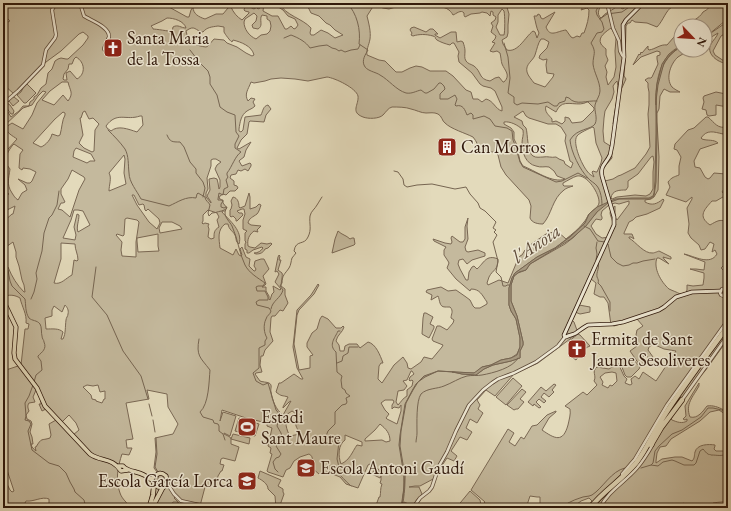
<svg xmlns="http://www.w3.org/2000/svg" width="731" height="511" font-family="'EB Garamond',serif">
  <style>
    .green { fill: #c4b99d; stroke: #7a6854; fill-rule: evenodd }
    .water { fill: #a6987f; stroke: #766551 }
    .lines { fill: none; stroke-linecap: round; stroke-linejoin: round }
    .stream { stroke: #766551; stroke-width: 1 }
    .tertiary-casing { stroke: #5c4837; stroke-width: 4 }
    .secondary-casing { stroke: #2f180b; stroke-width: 4.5 }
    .primary-casing { stroke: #2f180b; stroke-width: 5 }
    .trunk-casing { stroke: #2f180b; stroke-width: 5.5 }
    .motorway-casing { stroke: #2f180b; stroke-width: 6 }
    .tertiary { stroke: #ede7d3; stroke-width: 2.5 }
    .secondary { stroke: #ede7d3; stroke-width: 3 }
    .primary { stroke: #e3dabb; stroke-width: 3.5 }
    .trunk { stroke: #e3dabb; stroke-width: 4 }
    .motorway { stroke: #e3dabb; stroke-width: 4.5 }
    .labels { text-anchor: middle; stroke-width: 3; stroke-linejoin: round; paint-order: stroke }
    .poi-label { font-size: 18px; fill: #2f180b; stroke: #ede7d3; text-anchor: start }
    .water-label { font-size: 19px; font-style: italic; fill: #5f4b39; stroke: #ede7d3 }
  </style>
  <rect width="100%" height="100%" fill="#e3dabb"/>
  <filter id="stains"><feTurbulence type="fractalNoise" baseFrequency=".005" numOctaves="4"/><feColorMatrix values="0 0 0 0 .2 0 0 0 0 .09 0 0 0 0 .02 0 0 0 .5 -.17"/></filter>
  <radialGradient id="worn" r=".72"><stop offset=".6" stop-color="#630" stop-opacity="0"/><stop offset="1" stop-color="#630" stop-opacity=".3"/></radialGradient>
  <path class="green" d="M3 3H160L164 7H169L187 17H189L191 10 193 7C193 14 199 17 205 19L216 14H223L228 8V3H234L231 7C233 12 237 17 242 20L249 13V12L245 11 244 10 246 3H250V7L254 9 257 7 256 3H258L257 8 258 9 260 8 262 3H264L263 11 272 16H278L285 29H287L291 26 294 29 296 28 298 25 295 19 288 16 283 10 272 3H279C286 16 302 18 311 28L310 33 311 35H314L321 30 328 33 335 38 343 35 335 30 330 25 326 23 319 16 311 13 306 3H419L410 7 399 6 389 9 383 8 374 5 367 16C369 24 371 32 370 39 369 45 366 50 367 55L379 60 385 61 396 72H402L410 68 416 66 422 67 430 71H446L453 76 466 90 471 92 473 99H478L482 102 486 99C494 101 495 109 502 111V107L495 91 491 88 483 86 480 84 472 73 459 62 458 56 459 52 454 43H452L450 45C446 44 440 42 437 40 433 37 438 38 433 36 426 34 419 34 413 36L411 35 412 33 410 30 411 28 414 27 426 32 430 29H433L438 34H435V35L440 38 451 32H456L457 42 461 41 463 42C464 45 465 48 465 51 465 55 464 58 466 61 468 64 471 64 474 66 482 72 478 79 490 81L495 78 499 77 503 82H504C511 75 505 71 502 64 501 61 501 57 500 53L497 51 493 52 490 51 495 43 492 42 495 39 496 36 491 32 493 26 491 23 495 20 496 17 493 15V12L491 11 490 16 487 13 482 12 480 13 471 14 465 17C464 16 464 15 464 13 461 9 456 14 453 15 452 13 451 12 449 10 444 6 429 4 423 3H456L460 7C464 4 465 4 469 8L472 3H481L484 5 491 4 493 3H502L506 4 509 14 508 25V33L507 37 502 40 503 44 507 50C518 53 525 37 533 31L535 32 537 38 539 33C536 27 536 23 534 16H537L538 14 540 15 541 18 543 19 555 12 546 27C550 38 557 31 566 30L571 37 573 38 577 36 580 37 582 33H584C587 25 589 18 589 10L587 8 581 10 585 3H592V6L594 8 597 3H603C599 8 596 14 601 18 605 12 613 11 618 5H619L621 8 623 9 630 3H673L672 7C666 10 663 21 657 27L647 23 635 22 632 20 630 23H628L626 26 625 63 624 76 626 79 621 90 614 125 613 124C614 112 620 91 617 81L615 83 613 86 614 92 612 99 605 111 604 118 603 131 604 142 612 147C613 150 611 155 612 158 608 163 604 166 602 172L605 181 613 179 618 176 621 175 635 168 646 154 650 147 648 114 649 105V92L648 87V83L645 80 648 78H651L652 77 658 64 657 59V56L660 55V52L657 51 641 57 633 65 639 54 640 55 641 52 642 53 648 46V49L649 50C656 49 660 44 667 45L681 29V46C659 55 655 84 656 105 656 83 660 58 681 47V50H689C686 53 682 54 678 57 671 63 665 78 672 87 674 89 678 91 680 92H670L664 89 660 96 659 109 657 113V122L659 157 658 190 654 197 651 199 645 200V202C652 206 657 204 663 199L664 200 660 208 647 214 636 217 633 220 629 222 624 233V234H632L634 239 631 237H629V238C636 242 644 254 653 253 654 253 659 251 659 251L671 257V259H670L663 257 664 259 669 264 659 258H657C653 268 661 282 669 289 673 291 677 292 680 294L686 293 687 290V285L693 286 703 285 704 278V273L690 269H696L704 270 705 262 684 254C694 256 710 266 717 254L715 250 712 252 714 244 710 242 705 249 701 250 699 245 691 238 688 233 689 224 687 208 692 199V197L686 202 666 195 670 187 668 182C672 177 674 177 679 175V166L681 157 677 150 674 149 675 144 688 130 694 128 706 117H708C715 123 717 129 728 127V130L724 131 723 134C714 132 707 129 701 138L702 139C707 141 714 139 718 143L700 149 694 161 695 167 700 168 705 177 708 179 710 178 714 173 726 174 728 176V187L724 189 722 192 723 193 728 192V194L716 201H712C705 209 697 216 710 225 717 221 721 218 728 223V251L727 254 726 255 727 262 721 268 728 275V282L724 285 726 287 728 286V339L705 371 696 381 671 419 672 420C677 422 682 424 687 421V419L685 420 683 419 686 416 685 406 699 383V386C693 397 685 404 690 417 698 419 703 411 707 406 713 405 718 407 724 410L728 408V413L725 414 719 410 710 412 700 421 671 439 666 446 660 447 657 453 656 461V463L662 459 675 457H682L692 461C695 458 694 456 695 452 697 444 709 444 715 445V446L714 449 716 451H723L728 448V459L727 461 728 463V501C723 502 719 502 713 503L712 505 713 508H688L687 505 683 503 679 508H586L592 501 589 498 581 501 572 508H540V497H537L530 496 526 508H480L485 502 471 490 508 429 514 433 509 442 515 446 521 437 524 439 532 426 537 425 547 415 556 411V412L549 418 542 430C555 439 563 443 568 425 569 420 571 414 570 409L565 406 583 392 587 395 597 385 594 381C597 375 591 372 597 367L609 369 618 363 624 376 627 379 625 383 630 385 632 384 631 379 635 376 639 379 643 372 656 381 676 351 664 349 653 344 649 347 648 350 653 357 650 360 646 355 641 358 644 364 641 367 630 351 637 346 638 339 636 335 637 330 643 326 637 319 614 326 611 325 608 303 604 297H600L594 294 596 283 591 279 579 305 590 307V312L580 314 575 312 572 320 574 322 578 333 538 363 514 374 495 396 486 390 477 400 480 405 478 409 483 413 477 423 470 419 466 428 472 432 467 440 460 437 451 451 457 456 454 461 447 458 443 464H442L435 478 420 486H415L409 487H419L422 494 417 499 413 506 404 502 403 508H402C404 498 407 477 403 468 405 481 404 495 401 508H375L379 497H380C381 492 380 489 382 484L380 483 381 480V476L380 478 372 474 375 468 380 472V471L376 467 370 464 368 465 358 488 346 484 340 477 335 475 327 472 320 473 319 474 312 468C311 463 315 457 309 454L300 457 294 461 290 468 286 470 283 477 268 472 267 471 272 454 270 453 271 448 268 446 272 428 267 426V423L246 418 222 410 220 421 223 412 236 416 230 436 224 433V434L230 437 231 439 233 434 250 438 249 444 231 439V444L239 447 235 461 223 458 221 459 220 464 224 465 222 471H221L218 476 216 485 213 484C210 486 208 485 205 487L200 506 202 507 201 508H198V506L182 502 175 497 174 498 180 504 185 508 180 506 177 502H173L171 506 173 508H144L149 503 154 475 157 472 154 468 156 452 155 438 173 434 178 424 168 407 167 394 147 390 149 399 126 403 133 439 126 440 127 448H132L129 455 122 454C118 466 115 480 120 493 122 499 127 503 132 508H49V499C42 496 34 502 26 501L25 503 28 508H3V476L10 490 12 492 14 491 3 458V410L4 408 3 407V387L6 379 3 375V371L21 365 25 329H28L29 324 26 323C27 314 22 307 20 298 15 295 9 294 3 297V267L5 266 8 267C12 277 17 285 24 292H25L24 285 22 280 19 266 16 257V252L13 242 3 249V222L12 214H13L15 206 3 212V198L9 194 3 189V188L7 190 3 182V146L8 149 17 139C13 136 6 133 6 127L12 123 23 129 32 115 37 103 46 92 43 91 38 96 32 105 23 108 3 127V107L7 103 10 105 14 111 13 114H11L6 107H5L11 117 19 111 23 106H29L30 102 34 99V97L37 95 41 88 46 84 48 73 52 69 55 61 58 59 61 58 66 59H68L83 45 88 38V36L83 32 79 34 61 51 46 62 39 70 13 97H14L19 101 13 106 9 101 14 94 4 85 3 82V22H8L10 21 3 14ZM502 9 504 11C505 16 505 31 504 35H500L496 27 498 22V15ZM254 13 257 16 256 21 252 25 253 28 258 29C263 26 260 22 261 17L262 15 267 16V19L270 21 271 26 270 31 267 34 261 35 256 39C249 36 244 29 244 22L245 19ZM167 18C174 18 184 21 186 28 181 28 178 24 173 27L172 32C170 31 155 29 153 29 153 28 152 27 151 26L162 21ZM218 26 224 27V32C225 34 230 41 232 42L233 40C241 42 252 46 254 55L252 56 246 53 237 47 227 43 224 40 214 39 208 46 206 47C196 46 188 42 186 31 195 24 195 31 203 32 207 27 212 27 218 26ZM611 28 616 36V39L615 51 616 67 614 77 608 85 606 77 607 72 605 66 608 60 606 55V49C604 47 602 46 601 44 597 37 607 31 611 28ZM541 39H544L549 42 547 48 540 55 539 58 543 60 547 59 546 65 547 73 554 74 553 77 545 87 534 83C532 80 528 76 527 72 525 64 533 61 535 55 537 49 538 43 541 39ZM76 57C85 62 86 74 77 79L70 71 66 73 67 80H64L63 79 64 74 68 69 69 64H72L74 59ZM327 77C335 78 356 88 358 96 359 105 350 112 363 117 368 119 379 119 383 115 386 112 388 108 392 107 398 107 406 107 411 109 416 110 421 113 426 113 430 113 434 112 438 114 442 116 442 121 445 123 451 129 465 133 473 137 477 141 478 148 483 152H493L496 153 498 155 501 167 506 175 529 200 531 206 530 218C532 223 538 224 543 224 552 214 552 199 564 190 566 188 570 187 573 186H564L563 185V183C567 181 573 177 577 176 587 174 600 194 599 203 598 208 592 211 589 214 587 217 586 220 584 222 579 229 572 234 566 239L557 231 546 234 530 245 525 250 522 255 520 256 518 259 508 283 499 280 488 285 487 283C488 281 488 279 489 277 493 269 498 271 498 259 486 254 484 263 477 269L474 266 472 267 469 272 468 280H466L460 269 458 264 459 260 463 259 467 264 472 260 485 256V253L478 250 468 252 466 251 465 247 468 239 467 226 468 218 465 227V239L463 242H460L452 236 451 238 452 242 451 244 445 243 433 239 434 241 446 247 444 250V255L448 261 449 263 447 268 456 279 470 291 471 289C480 289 482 295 487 302V304L480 308H475L473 306 470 300 466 297 456 290 448 291 441 287 427 290 426 292 432 295 431 300 438 296C440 300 439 307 445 307 447 307 449 307 450 307 454 311 451 314 451 318L454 320 453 323 447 330 440 326H437L432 339 433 341 443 345 442 347 432 359 424 357 421 362 411 369 408 368 407 363 403 357 394 365 382 383 378 379 379 366 381 363H383C380 355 376 344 368 342L360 348 357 344H349L345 346 344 351H340L339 345 336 341C337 335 343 332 344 327L343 326 341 328H336L328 319 322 316 320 319 317 329 312 333 307 343V347L313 355 310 356V368L299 370 294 344 297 315 299 310 314 294 319 285 318 284 311 295 297 310 293 347 297 368 303 379H301L294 374 281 383H279L276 392C282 397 282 395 288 397L283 407V408L289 402 291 401 283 415C276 410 272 400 271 392 270 389 273 385 269 383 267 382 262 382 260 381L255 374 256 373 262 372 260 365 261 356H263L265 350 273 341 270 332 271 318 272 316H275L280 310 283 311 288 303 285 295V289L281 286C281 283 283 275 282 273 281 272 279 271 278 270L281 260H279L280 256 279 255 278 257 275 272 277 271 279 274 275 282 281 289 280 290 273 286 274 292 272 294 270 300 269 299V296L266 291V287H262L265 285 266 284 263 276 269 269 264 259H261L255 261 254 266 256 269 255 271H254L249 266 250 259 246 257 242 247 240 249 242 255 241 256 239 255 236 249 233 255 220 248C219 239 217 230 225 224H228C229 230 233 231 235 235 237 240 235 241 239 244 243 231 230 221 222 212V211L226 209 227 208 223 203V201L219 198 220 196 223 194 226 195 230 191H235L238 188 237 186 234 185V181L230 178 231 175 236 174 238 170 241 171 245 169 248 171 251 166V164L250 163 242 166 239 161 240 160 244 157 246 150 251 142 239 149 237 148 241 140 247 134 249 122 250 121 264 122 266 115 271 109 268 105C263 106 263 111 261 115L245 117 243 130 241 132 239 131V129C240 122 241 115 247 111 250 109 252 109 255 106L253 102 255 99 251 98 248 101C244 94 248 90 251 82L254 83 265 81 271 79 281 78 295 79 308 81ZM62 82H68C70 91 74 93 68 101L63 95 54 105 42 100 50 91ZM587 102H588L594 108V110L583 121 581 122 572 123 569 118 565 117V121L562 124 556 121 552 122V119C549 115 544 112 546 106L556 112C557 110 558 108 560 106 566 100 579 107 587 102ZM85 111 89 119 93 118 99 124 95 130 94 151 92 152 84 148 79 143 83 135 80 118H81L83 112ZM523 111 526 116 529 118 548 124H556L561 127 566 135 565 141 570 161 573 163 571 168 565 164 564 161 559 159 556 157C551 158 548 156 543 157 540 157 536 158 533 156 527 153 528 134 526 128L523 125 522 121 514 117ZM63 112 65 113V115C62 120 62 128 60 135L58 136 52 134C51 139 46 145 41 147L33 143 55 119ZM140 116H142L143 125 137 132C128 129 118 125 111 131L107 128 106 126C117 111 126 121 140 116ZM504 122C510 121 518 125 523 130 524 135 522 138 522 143 522 153 526 164 536 166 541 168 545 166 549 167L554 171 557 176 565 179C553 184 534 170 523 166L520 161 516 143 514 139V132L511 128 504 124ZM593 127 594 128 596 143 602 158 601 163 597 172H596L593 171 592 172 594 177C591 175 589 174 587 171 582 165 572 143 577 136 579 133 590 128 593 127ZM14 144 23 150 20 154 19 168 22 170 23 168 30 169 36 172 32 181 30 183H27L18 179 25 185 27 190 22 193 18 200C15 198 14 196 12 193 6 184 9 178 10 169L4 161C5 157 11 146 14 144ZM76 148 91 154 95 161H90L87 163 73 157 74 151ZM124 155 125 159 124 173 126 184 109 191C109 185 112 178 109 173ZM653 156 654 162 653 172V189L650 194 646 196 635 195 617 197 612 199 611 198C612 190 620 190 626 190L628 187V181L638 174 651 157ZM213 159H216L221 162 217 165 215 169 220 180V187L219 189 218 183 217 179 214 178 209 179 210 190 207 196 211 202V203L206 197V193L208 189 207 178 211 166V160ZM72 170 84 177 85 179 79 190 70 217 62 210 58 209 61 203H63L65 202 61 194V189L68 179ZM132 195H134L139 205 143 204 144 205 145 210 146 211 148 209 159 219 160 223 157 229 149 222 137 205ZM629 201V204L617 220 615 217V206C606 213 612 215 613 224H616L610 237 602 238 596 234 591 226 593 223 596 219 601 220 602 219V217L601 215 602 211 609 205 615 203 619 204ZM597 207V212L586 225 574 237 565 244 530 264 526 270 518 273 514 276 511 285V301L517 316 523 342V345L520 351V358L511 361 493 365 484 369 476 375 462 374 452 372 475 373 482 367 491 365 501 360 511 358 517 354 520 347V338L516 319 511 311 509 305V288L512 278 515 273 537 257 555 248 573 234 585 223 589 214ZM74 210H78L83 211 90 225 78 232C76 227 79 221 79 215L77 214 74 227 76 235 75 240 63 238 71 220ZM208 210 217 213 219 217 217 220 219 227C214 230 214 233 214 238L211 239 208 237 209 229 208 226 209 224 205 223 203 224 202 223 203 221V215ZM127 218 137 220 139 222 136 242V257L122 256 121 250 122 242 116 235 117 234 123 236 124 235 125 219ZM162 222H172L180 226 182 229 160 233 159 228ZM158 234V246L159 251 138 252 137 241V238ZM61 243 75 244C75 250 78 254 78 260L77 261 74 260 72 275C66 278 61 285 54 283L61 259ZM65 305C67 307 69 310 68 314 68 316 66 318 66 320 65 327 66 333 63 339H61L63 332C59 328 52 329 46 329L45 318 52 316V310L54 306 62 312ZM411 371H412L414 374 410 377 409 380 410 381 412 380 413 381 412 386 407 390V396C403 398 401 402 398 405L396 402 398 391 404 390 407 386 403 381 407 380ZM612 372 616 373 617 381 612 386 610 385 608 388 602 385 603 382 600 377 605 373ZM87 385 93 386 98 385 100 392 105 391V399H104L102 403 96 401V400L92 399 91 395 83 387ZM36 390H37L41 402V404H39L42 411 46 409 56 420 49 424 51 435 50 438C41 441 42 437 36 447H35L36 451C34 449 31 447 31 444H33L32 437 30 432 32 424 31 421 27 419 26 415 29 411C28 408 27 406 29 403L35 402 33 397ZM385 400H393L394 402 392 405V409L394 407 399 408 401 405V411L397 424 387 419 386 418 389 414 385 410 381 403ZM292 411 295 413 294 416 296 415 297 416C297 419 296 421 296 424 295 426 299 431 300 434L290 436C286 430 285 421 286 415ZM69 415 76 423 79 430 73 435 62 422ZM380 424C386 429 390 433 390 441L386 442 382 440 365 441V439L375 430ZM345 435 362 442V446L357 445C352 452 350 460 341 464 338 456 338 445 345 440Z
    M715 3H728V15L726 17 725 21 708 35 724 24 728 16V32L721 36 713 51 715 55 724 61V63C716 61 706 53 711 44 713 40 717 37 718 33L705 41V38L706 37H705V26H685C691 21 699 19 703 12 708 10 710 5 715 3Z
    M27 84 36 93 26 103H24L17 95 21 92 23 88Z
    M716 92 726 94 728 93V107L716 105V115L709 116 707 115 706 110 702 109 704 102 703 98 704 96Z
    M249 193 250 197V209L256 207 259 204 261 205C260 208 259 212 257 214 253 217 249 218 248 223L251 225 261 226 257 230 258 232 254 231C249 235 247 239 248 246L250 247 255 248 261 243 267 244 271 243 272 244 268 248 265 249C263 253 260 254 256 254L254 253C258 253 261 251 263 248L262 247 253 250 249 253H247V250L245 249V244L246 242 245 241V233L247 231 243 229V220L245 214 244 209H242L237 211 239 213H242L243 215 237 221H236V219L233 216 231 217 230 216V210L231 209 232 205 231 201 233 197C238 198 239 203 239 207L240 208 245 206Z
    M338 231C342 235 346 235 350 239L352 238H354L355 244 354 245 332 253 335 239Z
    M424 313H426L433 317 430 324 434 326V328L429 338 422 334 423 318Z
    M578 334 580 335 590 346C582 349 580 355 576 360L569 355 572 347 568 342Z
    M625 357 628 363 633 359 640 367 639 369 631 377H627L625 375 620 362Z
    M513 378 522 386 506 405 496 397Z
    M554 384 556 385 552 390 554 392 549 397 544 393 541 397 546 401 544 403 539 399 536 402 541 407 539 408 534 404 533 406 528 402 541 387 546 391Z
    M522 389 526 392 520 399 524 402 518 409H516L514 410 507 405Z
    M239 418 259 424 255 436 235 431Z
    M260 471 281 480 278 486 283 489V492L284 494 279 508H276L275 496 268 489C268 484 262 480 258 478Z
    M470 491 480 500 481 505 479 508H456Z"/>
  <path class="water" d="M681 46 670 55 664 63 658 85 656 101 657 133 656 182 654 196 650 199H619L608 203 597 212 586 226 571 239 530 264 526 270 519 272 514 276 511 285V301L517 316 523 342V345L520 351V358L511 361 493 365 484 369 476 375 462 374 454 372 438 371 425 377 418 382 413 390 406 403 401 431 400 446 405 476 404 488 402 508H401L404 487V476L399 445 400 435 405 404 413 389 416 384 424 376 438 371 474 373 482 367 491 365 501 360 511 358 517 355 520 347V338L516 319 511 311 509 305V288L512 278 515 273 537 257 555 248 570 237 585 223 589 214 597 207 615 199 632 198H649L653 196 654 193 655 181 656 134V94L657 84 662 64 669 54Z"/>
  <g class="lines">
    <path class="stream" d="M347 3C357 13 361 30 359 44L368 50C365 55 362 60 364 65 366 71 376 72 380 75 389 80 396 90 406 93 412 94 416 91 421 90L425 93H427L434 89 439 83H441L444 86 445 89 440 94V99H448L455 95 457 99 455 105 456 106C463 104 465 110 467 115L471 113 473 115V119L484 116 490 119 495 126 507 128 512 131 513 140 515 145 520 162 523 167 556 182 562 181 578 173 587 178
      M600 3 596 11 597 15 602 22 604 29 602 32 597 33 591 43C597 53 593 54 593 64 594 73 600 81 600 91 600 96 596 100 595 105 594 111 598 118 595 124 591 130 577 128 570 140 571 152 580 170 588 178 590 181 595 183 597 186 601 191 602 200 602 205
      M600 19 607 14 622 12 635 3
      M284 38 291 35C299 38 306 42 310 48L319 46 327 45 332 48 336 49 339 51 341 50 345 52 351 50 358 49 360 45
      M504 43 508 57 510 78 508 93 514 97V103L517 105 522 103 538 104 548 102 554 106H557L559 103 565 101 566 97 569 98C576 106 587 100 597 101
      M190 50 200 63 208 71 210 77V84L217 95 220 107 227 112 235 115 236 132 239 136 235 144V148L241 152C235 156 232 167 227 173V175L228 177 226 180 228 187 224 189 223 195 219 193 218 199V200H223V201L221 204V207L224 208 226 207H227C226 209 225 211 225 213 225 218 230 222 232 226 238 239 239 253 245 265 249 273 258 278 265 283L263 286H258L256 287 257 291H265L268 297V300H259L256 302 257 305 269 308 271 311C270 315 267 315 266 319 263 325 264 333 267 338L265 341V345L259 348V368L253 373 256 381 263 385 268 383 276 410 282 417 283 419 278 422 277 426 281 433 283 440 280 443 278 444 276 446 281 454 279 457 276 458 273 462 275 469 278 472
      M108 130C114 136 120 142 125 149 129 156 128 165 129 173 129 182 137 191 141 199L169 206C178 202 186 196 196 198L197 194 198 193 205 197C205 201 209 202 210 205L208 213 209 216 212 213C217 213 220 210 225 211
      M167 135C170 142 172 142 180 142L184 147 190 162 196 169V173L203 182 205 188 203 197
      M394 171 398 172 403 179 404 185 407 187 417 185 432 184 455 189 466 187 470 194 478 203 480 208 485 211 496 222 493 228 496 230 494 232 497 235 493 242 498 261 496 272 501 277 503 286H506L507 285H509
      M584 226 590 229 598 241 605 242 608 244 611 257 617 263 623 266 629 265 633 263H637L643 261 655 259
      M596 260 597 254 596 248 597 242
      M598 262C600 268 596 272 597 277 598 279 599 281 598 283L601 286 610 302V311
      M96 267 92 297 107 315 123 351 141 376 148 399
      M3 269 8 270 10 281 12 286 25 299C26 305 25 312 29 318 32 321 37 320 40 324 42 327 41 333 42 336 42 339 44 340 44 342 47 349 42 352 38 356V357L41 361 42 370 36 375 34 382
      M31 299 34 292 37 279 36 273 42 251 44 233 49 218 52 215 57 205 59 191
      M271 309C272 301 281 298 283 290L280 286 282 283C282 275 285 274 289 268 291 265 291 261 292 258 293 256 295 255 296 253L294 251C296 239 304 246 308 237 312 229 309 224 310 216 311 211 315 209 317 205 319 202 320 200 322 197
      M340 331H338C335 338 328 345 336 352L337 372 342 376 341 380 342 388 345 390 346 393 350 396 346 398 347 402 346 404 342 405 335 412V424L328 431 326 436C328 442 332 442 338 440L339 441 337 459 339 467 336 471V472C342 476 345 481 351 486
      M199 339C196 356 200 357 210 370 209 381 209 404 200 412L203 417 213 420 214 423 218 424 219 426V431L223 434 225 440
      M337 363 342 361 343 356 348 353 349 347H358
      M33 385 29 396 25 403 26 416 25 420 29 421 31 424 28 431 32 450 49 463 59 466 66 473 70 482 74 489 75 492 84 500 86 508
      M149 404 152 416
      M153 420 155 432
      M156 438 157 454 155 467 158 472
      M416 442C416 439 417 437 417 433 417 424 416 401 421 394 427 388 437 389 444 386 452 383 459 378 467 376 472 375 477 376 482 375 493 373 513 368 518 358
      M651 465 653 463 655 451 659 446 672 434 682 430 701 417 708 408H713L726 411H728
      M641 468 651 465 658 466 663 462 672 460 675 461 684 465H694L696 463 700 451 703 449C705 451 706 453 708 454 709 455 710 454 711 455 718 455 722 457 728 453
      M157 483 159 475
      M560 508C566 504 573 500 580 498 584 496 588 497 592 495 603 488 611 471 625 468"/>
    <g class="tertiary-casing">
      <path id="tertiary" d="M80 3 84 16C90 20 110 27 109 37 108 40 106 43 105 46
        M607 3 613 28 619 41 620 51 622 55 624 57
        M105 46 104 49 106 51 115 54
        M3 104 18 91 43 65 46 50 55 38 56 35 52 10 56 3
        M728 288 722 289 720 293 721 295 728 298
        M682 400 728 335
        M622 474 635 459 667 405 728 320
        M167 483 174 494 181 501 213 508
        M413 508 420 498 429 491 432 487 439 466 447 452 456 431 469 405 483 390 492 383 498 379 514 373 536 362 558 346 565 337
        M600 508C608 491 625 482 637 468 643 461 648 453 653 444"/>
    </g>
    <g class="secondary-casing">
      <path id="secondary" d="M642 3 639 7 626 20 623 25 624 57 612 146C611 149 611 152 610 155 606 164 600 165 602 176L614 217V225L564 335 565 337H566C569 335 573 335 576 333 580 330 584 327 588 325L612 324 623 322 659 310 664 307 676 297 692 292 721 291"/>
    </g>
    <g class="primary-casing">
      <path id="primary" d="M3 300 16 327 14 353 15 359 37 388 45 406 90 454C101 462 112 457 121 471L128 470
        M118 466H123C128 472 137 471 144 475 146 476 150 479 152 480 155 483 155 485 158 487H164L167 482 166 476C158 469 157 477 150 479"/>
    </g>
    <g class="trunk-casing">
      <path id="trunk" d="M149 508 153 495 154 484
        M152 508 163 487"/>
    </g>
    <g class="motorway-casing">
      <path id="motorway" d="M727 294 728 295
        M651 445 661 428 682 400
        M590 508C603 491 622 480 636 463 647 449 654 431 664 416 684 385 706 356 728 326"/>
    </g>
    <use href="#tertiary" class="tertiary"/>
    <use href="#secondary" class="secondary"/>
    <use href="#primary" class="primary"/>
    <use href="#trunk" class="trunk"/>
    <use href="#motorway" class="motorway"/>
  </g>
  <defs>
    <g id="church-square" transform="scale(1)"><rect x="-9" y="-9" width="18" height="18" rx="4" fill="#8f2418" stroke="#ede7d3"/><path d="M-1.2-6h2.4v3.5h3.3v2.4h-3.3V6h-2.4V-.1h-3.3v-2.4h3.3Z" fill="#fff"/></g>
    <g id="building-square" transform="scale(1)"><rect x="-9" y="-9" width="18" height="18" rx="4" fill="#8f2418" stroke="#ede7d3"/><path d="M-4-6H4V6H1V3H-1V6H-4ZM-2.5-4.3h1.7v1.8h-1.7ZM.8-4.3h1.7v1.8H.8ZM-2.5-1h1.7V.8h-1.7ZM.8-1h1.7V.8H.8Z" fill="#fff"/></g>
    <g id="stadium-square" transform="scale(1)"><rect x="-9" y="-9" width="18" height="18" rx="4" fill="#8f2418" stroke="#ede7d3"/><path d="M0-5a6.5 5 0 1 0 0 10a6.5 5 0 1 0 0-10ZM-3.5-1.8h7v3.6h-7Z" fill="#fff"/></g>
    <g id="school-square" transform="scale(1)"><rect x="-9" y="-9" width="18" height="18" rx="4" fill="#8f2418" stroke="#ede7d3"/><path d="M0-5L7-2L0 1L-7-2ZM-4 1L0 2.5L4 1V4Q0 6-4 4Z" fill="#fff"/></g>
  </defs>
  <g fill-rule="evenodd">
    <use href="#church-square" x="113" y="48"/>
    <use href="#building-square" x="447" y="147"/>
    <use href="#church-square" x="577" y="349"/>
    <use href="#stadium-square" x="247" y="427"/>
    <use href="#school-square" x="306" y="468"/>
    <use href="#school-square" x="247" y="481"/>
  </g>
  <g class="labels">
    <g class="poi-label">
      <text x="127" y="44">Santa Maria<tspan x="127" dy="21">de la Tossa</tspan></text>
      <text x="461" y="153">Can Morros</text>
      <text x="591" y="345">Ermita de Sant<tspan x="591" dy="21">Jaume Sesoliveres</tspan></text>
      <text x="261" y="423">Estadi<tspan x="261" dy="21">Sant Maure</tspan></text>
      <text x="320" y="474">Escola Antoni Gaudí</text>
      <text x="233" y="487" text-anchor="end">Escola García Lorca</text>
    </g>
    <g class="water-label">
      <text transform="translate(536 243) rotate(-34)" y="7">l'Anoia</text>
    </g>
  </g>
  <rect width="731" height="511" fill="none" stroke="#e3dabb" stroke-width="16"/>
  <rect x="4" y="4" width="723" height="503" fill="none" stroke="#2f180b" stroke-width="2"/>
  <rect x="8" y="8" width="715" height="495" fill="none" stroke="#2f180b"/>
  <g transform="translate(693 38) rotate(115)"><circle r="19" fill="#ede7d3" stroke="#a19483"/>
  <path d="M0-3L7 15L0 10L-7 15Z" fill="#8f2418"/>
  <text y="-6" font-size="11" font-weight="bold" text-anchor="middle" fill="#2f180b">N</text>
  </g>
  <rect width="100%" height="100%" filter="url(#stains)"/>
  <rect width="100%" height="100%" fill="url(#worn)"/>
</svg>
